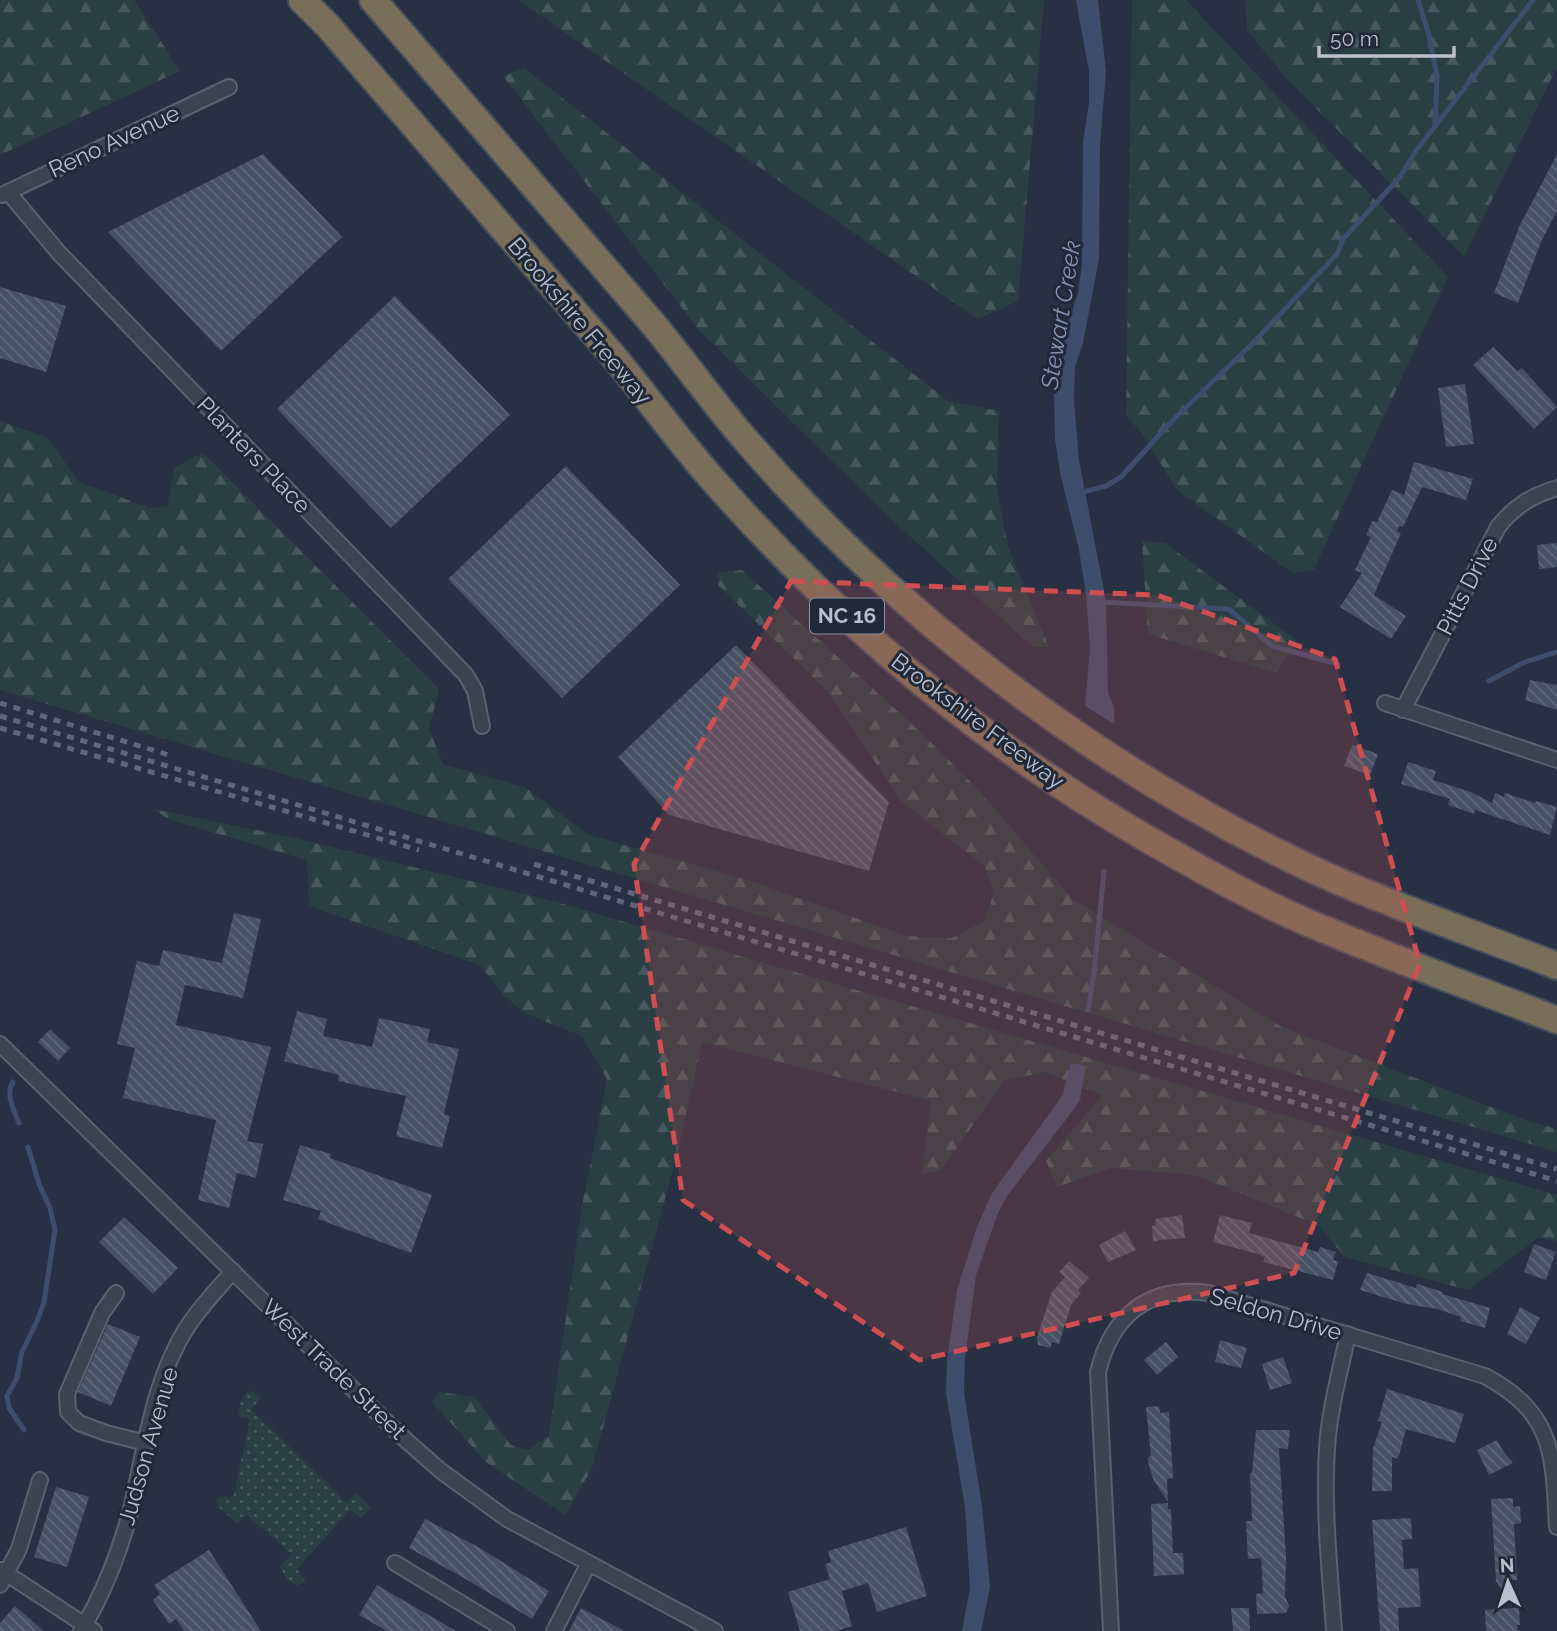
<svg xmlns="http://www.w3.org/2000/svg" width="1557" height="1631" font-family="Raleway,sans-serif">
  <style>
    .grass { fill: url(#grass-dots) }
    .forest { fill: url(#forest-firs) }
    .water { fill: #3e4d6b }
    .lines { fill: none; stroke-linecap: round; stroke-linejoin: round }
    .stream { stroke: #3e4d6b; stroke-width: 5 }
    .building { fill: url(#building-back-hatch) }
    .minor-casing { stroke: #5a6170; stroke-width: 18 }
    .motorway-casing { stroke: #474e5d; stroke-width: 30 }
    .minor { stroke: #3c4452; stroke-width: 14 }
    .motorway { stroke: #786e59; stroke-width: 26 }
    .rail { stroke: #5e6779; stroke-width: 5; stroke-dasharray: 7 7; stroke-linecap: butt }
    .marked { fill: #cf4e51; fill-opacity: 0.2; stroke: #cf4e51; stroke-width: 5; stroke-dasharray: 14 9; stroke-linejoin: round }
    .labels { text-anchor: middle; stroke-width: 6; stroke-linejoin: round; paint-order: stroke }
    .shield { fill: #212838; stroke: #8b92a0; stroke-width: 2 }
    .shield-label { font-size: 21px; font-weight: bold; fill: #b9bfcc }
    .street-label { font-size: 23px; fill: #b9bfcc; stroke: #212838 }
    .water-label { font-size: 24px; font-style: italic; fill: #8193b2; stroke: #212838 }
  </style>
  <defs>
    <pattern id="grass-dots" width="8" height="8" patternUnits="userSpaceOnUse" patternTransform="scale(1.75)"><rect width="8" height="8" fill="#2a3f44"/><path d="M2 2h.1M6 6h.1" fill="none" stroke="#47595e" stroke-width="1.8" stroke-linecap="round"/></pattern>
    <pattern id="forest-firs" width="22" height="20" patternUnits="userSpaceOnUse" patternTransform="scale(1.75)"><rect width="22" height="20" fill="#2a3f44"/><path d="M5 1l3.5 6h-7zM16 11l3.5 6h-7z" fill="#47595e"/></pattern>
    <pattern id="building-back-hatch" width="6" height="6" patternUnits="userSpaceOnUse" patternTransform="scale(1.75)"><rect width="6" height="6" fill="#475164"/><path d="M-1 5l2 2M0 0l6 6M5-1l2 2" fill="none" stroke="#5f6879"/></pattern>
  </defs>
  <rect width="100%" height="100%" fill="#283143"/>
  <path class="grass" d="M248 1391 254 1392 261 1399 251 1409 346 1502 356 1493 371 1507 361 1518 350 1510 297 1569 306 1582C291 1589 287 1580 280 1567L291 1554 247 1515 237 1523 218 1507 216 1500 220 1496 233 1498 250 1419 237 1415 243 1396Z"/>
  <path class="forest" d="M0 0H134L180 71 0 155Z
    M518 0H1044L1018 301 978 319Z
    M1132 0H1186L1448 277 1314 569 1293 573 1177 490 1141 432 1126 416Z
    M1245 0H1557V67L1464 257 1287 79 1247 30Z
    M524 68 948 401 999 411 997 490 1008 547 1049 647H1033L895 523 699 330 503 76Z
    M0 421 48 438 79 482 150 508 168 506 174 468 203 453 439 689 429 729 443 764 526 788 589 835 745 879 906 936 952 938 985 921 994 892 985 867 902 802 828 692 718 585 717 573 742 570 915 727 977 788 1071 898 1282 1027 1525 1120 1557 1129V1152L0 690Z
    M1142 541 1165 543 1296 640 1276 673 1148 634Z
    M154 809 290 837 560 903 1557 1195V1241L1539 1237 1468 1290 1345 1257 1318 1225 1195 1175 1111 1168 1057 1187 1046 1161 1103 1095 1044 1072 1004 1081 941 1170 922 1174 931 1101 702 1042 678 1151 592 1468 565 1515 486 1462 432 1402 439 1392 474 1397 511 1445 528 1450 549 1435 582 1206 607 1079 582 1036 527 1014 503 995 480 965 309 906 307 860 168 819Z"/>
  <path class="water" d="M1076 0H1098L1106 71 1100 146 1099 259 1083 343 1075 367 1074 401 1079 460 1106 601 1108 693 1114 707V724L1085 706 1090 647 1086 595 1079 550 1061 477 1055 440 1054 394 1060 348 1078 293 1082 264 1083 142 1089 103V71Z
    M1071 1063 1086 1066 1080 1100 1074 1109 1007 1196 998 1213 976 1275 965 1359 964 1393 982 1506 990 1587 981 1631H962L970 1588 965 1507 946 1393 947 1360 957 1290 977 1227 992 1193 1062 1096Z"/>
  <g class="lines">
    <path class="stream" d="M1418 0 1429 35 1437 76 1435 126
      M1079 493 1106 486 1121 477 1173 420 1251 345 1337 254 1343 239 1400 177 1415 152 1533 0
      M1102 602 1229 609 1272 646 1338 664
      M1489 681 1525 662 1557 652
      M1088 1010 1094 974 1104 871
      M13 1082C5 1094 14 1111 19 1123
      M24 1430 9 1408 7 1396 17 1378 22 1352 38 1319 44 1302 55 1230 50 1208 39 1184 28 1147"/>
  </g>
  <path class="building" d="M263 154 342 237 221 351 108 232Z
    M1557 154V211L1541 242 1518 303 1494 293 1519 227Z
    M0 287 66 306 46 372 0 358Z
    M395 296 510 415 391 528 277 409Z
    M1493 347 1517 371 1522 368 1557 407 1534 429 1473 365Z
    M1465 384 1474 444 1446 447 1438 388Z
    M1414 462 1473 479 1466 500 1422 487 1403 527 1399 526 1397 531 1401 533 1374 595 1406 616 1391 639 1340 607 1362 573 1355 570 1371 537 1366 535 1372 521 1377 522 1392 490 1404 495Z
    M566 466 680 585 562 698 448 579Z
    M1557 543V567L1539 569 1537 545Z
    M736 645 889 802 869 871 669 815 618 757Z
    M1530 680 1557 685V710L1525 700Z
    M1352 745 1378 754 1370 775 1344 766Z
    M1408 762 1436 771 1433 780 1471 792 1492 803 1495 793 1504 797 1505 793 1535 803 1536 801 1557 807 1550 835 1475 810 1474 814 1448 805 1450 799 1401 784Z
    M234 913 261 919 243 998 185 985 176 1025 271 1047 247 1141 263 1144 256 1178 237 1173 229 1208 198 1200 216 1120 123 1098 135 1048 117 1044 137 961 159 966 163 950 222 963Z
    M297 1011 327 1019 323 1036 372 1047 379 1018 430 1029 427 1042 459 1049 444 1114 450 1116 442 1148 396 1136 406 1096 338 1081 339 1075 284 1061Z
    M50 1029 70 1048 58 1061 38 1042Z
    M300 1145 331 1154 330 1158 432 1195 411 1253 318 1219 321 1211 283 1200Z
    M1182 1215 1185 1238 1160 1240 1153 1242 1152 1226 1156 1225 1155 1219Z
    M1220 1215 1252 1223 1249 1233 1318 1252 1320 1247 1336 1252 1333 1260 1338 1261 1333 1280 1263 1262 1265 1257 1258 1254 1213 1242Z
    M124 1217 178 1268 153 1294 99 1242Z
    M1125 1231 1136 1250 1108 1262 1099 1245Z
    M1534 1244 1556 1252 1546 1280 1524 1272Z
    M1069 1261 1089 1278 1078 1290 1081 1293 1071 1305 1059 1344 1052 1342 1050 1348 1038 1345 1037 1337 1052 1292 1065 1277 1059 1272Z
    M1367 1273 1416 1288 1417 1284 1443 1292 1442 1294 1490 1308 1485 1328 1460 1321 1461 1317 1437 1309 1406 1304 1360 1290Z
    M1520 1307 1540 1318 1526 1344 1507 1334Z
    M108 1324 140 1337 111 1406 78 1392Z
    M1220 1340 1247 1348 1241 1368 1215 1362Z
    M1166 1342 1178 1357 1157 1375 1144 1360Z
    M1283 1357 1292 1383 1270 1390 1262 1364Z
    M1387 1389 1464 1414 1455 1443 1406 1429 1398 1459 1392 1457V1491H1372L1373 1448 1382 1422 1378 1421Z
    M1159 1406 1160 1413 1169 1412 1173 1478 1167 1479 1168 1502 1153 1479 1149 1466 1148 1457 1151 1456 1146 1407Z
    M1256 1430H1290L1288 1449 1279 1448 1286 1557 1285 1596 1289 1606 1286 1613 1257 1614 1256 1594 1263 1593 1261 1558 1248 1559 1246 1521H1252L1250 1473H1252Z
    M1497 1440 1503 1451 1513 1463 1489 1475 1477 1450Z
    M56 1487 89 1497 67 1567 34 1557Z
    M1513 1498V1507L1520 1506 1521 1523 1514 1524 1517 1580H1511L1512 1606 1496 1581 1491 1499Z
    M1168 1503V1509H1171L1173 1553H1183L1184 1574 1154 1576 1151 1504Z
    M1411 1518 1412 1539 1402 1540 1404 1569 1418 1568 1421 1607 1398 1608 1399 1631H1380L1372 1520Z
    M425 1519 478 1547 549 1591 532 1619 464 1578 409 1548Z
    M906 1527 927 1596 877 1612 868 1583 842 1591 852 1626 837 1631H800L788 1592 830 1579 825 1564 831 1562 828 1551Z
    M209 1550 261 1631H184L176 1619 169 1624 153 1600 160 1594 154 1585Z
    M377 1585 456 1631H387L359 1615Z
    M15 1606 44 1631H0V1623Z
    M581 1608 624 1631H569Z
    M1231 1608H1249L1250 1631H1233Z
    M1513 1608H1519L1520 1625H1517L1518 1631H1486L1485 1610Z"/>
  <g class="lines">
    <g class="minor-casing">
      <path id="minor" d="M8 192 59 253 466 675 475 691 482 726
        M2 195 229 87
        M1385 703 1557 760
        M1403 710 1498 527C1515 506 1531 496 1557 488
        M0 1044 400 1435 441 1471 507 1519 715 1631
        M116 1293 102 1313 67 1394 68 1412 79 1423 106 1433 146 1443
        M395 1563 507 1631
        M1 1570 94 1631
        M0 1585 19 1549 40 1480
        M81 1631C103 1594 119 1554 130 1513 145 1452 152 1383 186 1329 199 1308 217 1290 233 1271
        M554 1631 589 1563
        M1111 1631 1098 1372C1112 1315 1149 1285 1209 1293L1485 1376C1555 1414 1553 1455 1557 1527
        M1334 1631C1330 1571 1323 1510 1327 1449 1329 1411 1340 1372 1348 1334"/>
    </g>
    <g class="motorway-casing">
      <path id="motorway" d="M302 0 328 26C423 136 519 246 614 357 648 398 679 442 715 482 838 621 983 744 1144 837 1202 870 1261 904 1323 929 1400 961 1479 990 1557 1020
        M373 0C466 109 561 216 654 325 687 365 717 408 752 447 851 561 967 661 1092 745 1170 797 1253 843 1338 881 1410 912 1484 937 1557 966"/>
    </g>
    <use href="#minor" class="minor"/>
    <use href="#motorway" class="motorway"/>
    <path class="rail" d="M0 703 172 756
      M0 716 1557 1181
      M0 728 419 850
      M534 864 1557 1169"/>
  </g>
  <path class="marked" d="M791 581 1157 595 1335 659 1420 964 1294 1273 919 1360 683 1200 634 864Z"/>
  <g class="labels">
    <rect class="shield" x="810" y="598.5" width="74" height="35" rx="5"/>
    <g class="shield-label">
      <text x="847" y="623">NC 16</text>
    </g>
    <g class="street-label">
      <text transform="translate(114 141) rotate(-25)" y="8">Reno Avenue</text>
      <text transform="translate(580 321) rotate(50)" y="8">Brookshire Freeway</text>
      <text transform="translate(254 455) rotate(46)" y="8">Planters Place</text>
      <text transform="translate(1467 586) rotate(-63)" y="8">Pitts Drive</text>
      <text transform="translate(978 721) rotate(37)" y="8">Brookshire Freeway</text>
      <text transform="translate(1276 1314) rotate(16)" y="8">Seldon Drive</text>
      <text transform="translate(334 1369) rotate(44)" y="8">West Trade Street</text>
      <text transform="translate(148 1446) rotate(-74)" y="8">Judson Avenue</text>
    </g>
    <g class="water-label">
      <text transform="translate(1061 315) rotate(-81)" y="8">Stewart Creek</text>
    </g>
  </g>
  <g transform="translate(1508 1582) rotate(357)" stroke="#212838" stroke-width="5" paint-order="stroke">
  <path d="M0-5L12 26L0 18L-12 26Z" fill="#b9bfcc"/>
  <text y="-10" font-size="19" font-weight="bold" text-anchor="middle" fill="#b9bfcc">N</text>
  </g>
  <path d="M1319 46v10h135v-10" fill="none" stroke="#b9bfcc" stroke-width="3.5"/>
  <text x="1330" y="46" font-size="21" fill="#b9bfcc" stroke="#212838" stroke-width="5" paint-order="stroke">50 m</text>
</svg>
